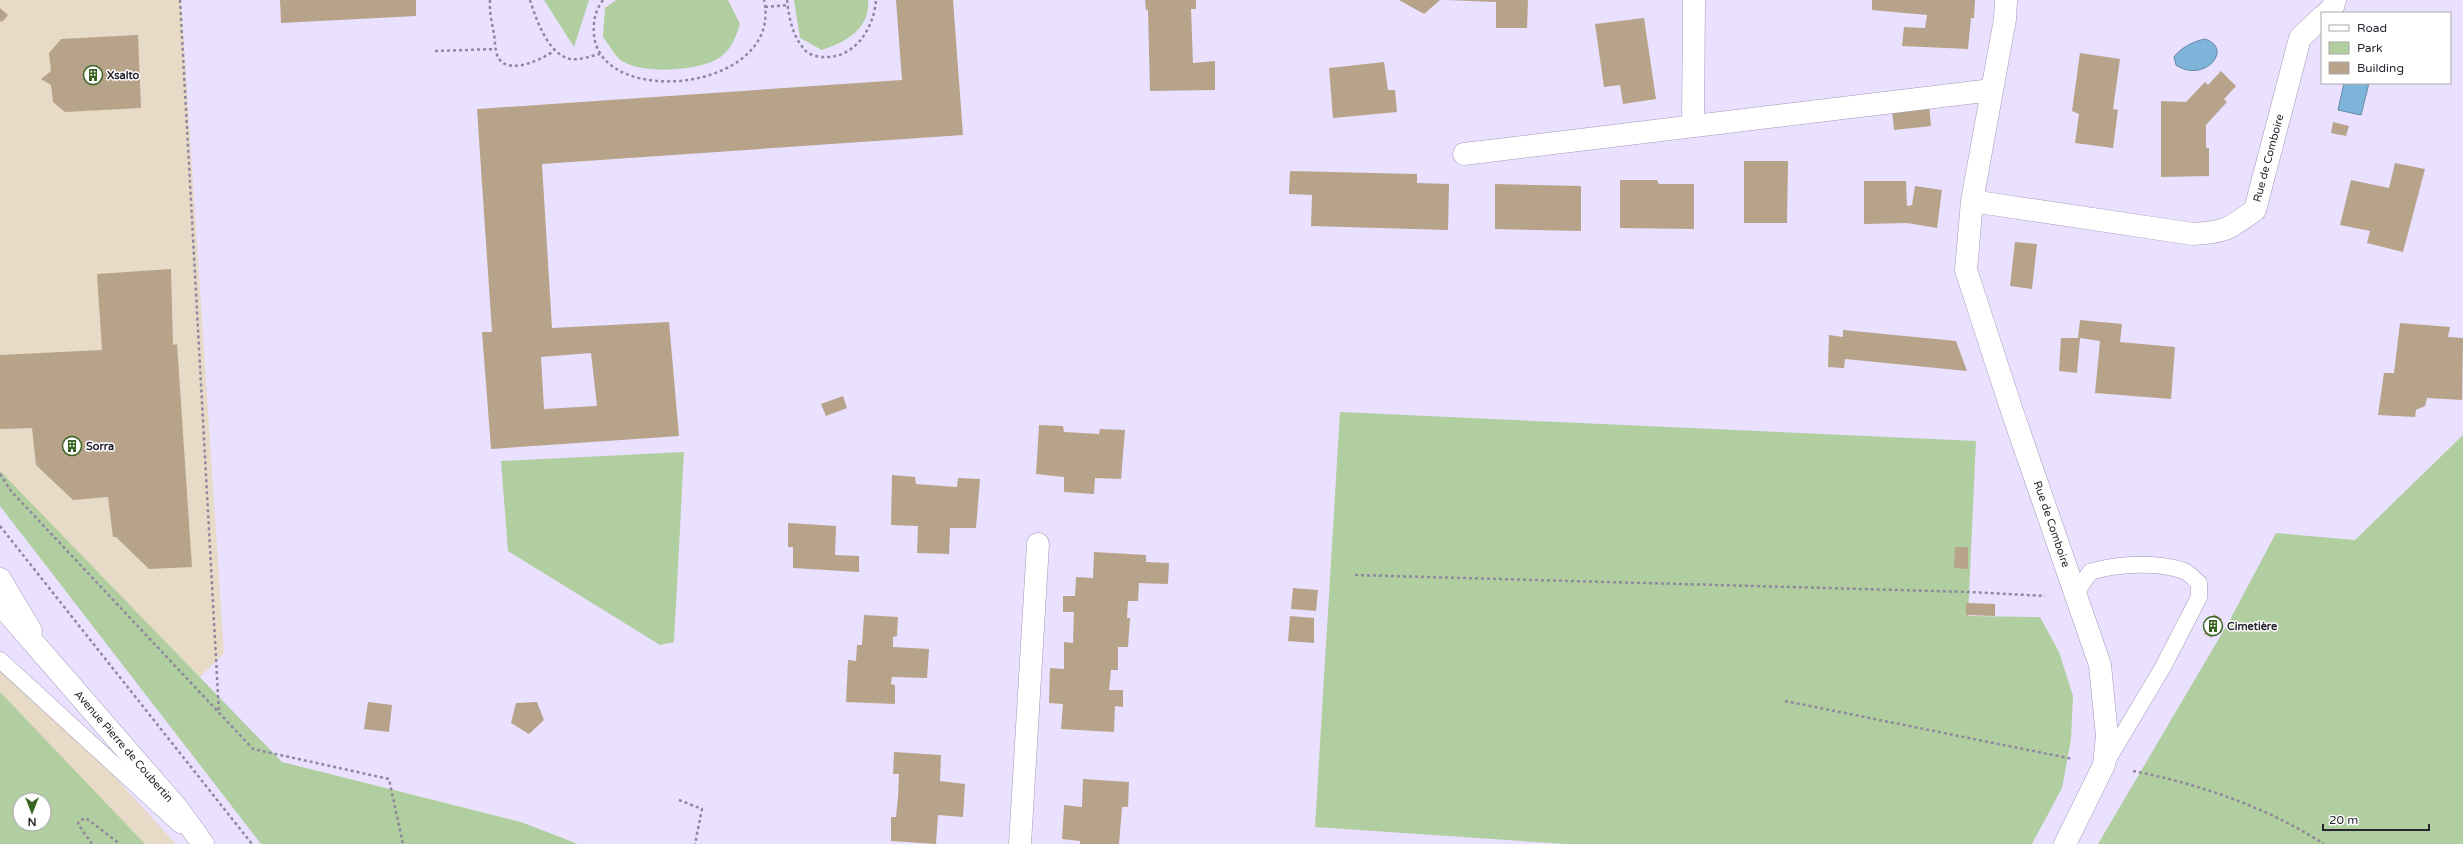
<svg xmlns="http://www.w3.org/2000/svg" width="2463" height="844" font-family="'Varela Round',sans-serif">
  <style>
    .commercial { fill: #e7dac6; fill-rule: evenodd }
    .green { fill: #b0ce9f; fill-rule: evenodd }
    .water { fill: #7eb4d9; stroke: #6489a6 }
    .building { fill: #b6a389; fill-rule: evenodd }
    .lines { fill: none; stroke-linecap: round; stroke-linejoin: round }
    .service-casing { stroke: #a299b5; stroke-width: 17 }
    .minor-casing { stroke: #a299b5; stroke-width: 23 }
    .secondary-casing { stroke: #a299b5; stroke-width: 23 }
    .path { stroke: #90889e; stroke-width: 2.5; stroke-dasharray: 3 3; stroke-linecap: butt }
    .service { stroke: #fff; stroke-width: 16 }
    .minor { stroke: #fff; stroke-width: 22 }
    .secondary { stroke: #fff; stroke-width: 22 }
    .labels { text-anchor: middle; stroke-width: 3; stroke-linejoin: round; paint-order: stroke }
    .poi-label { font-size: 11px; font-weight: bold; fill: #28242f; stroke: #fff; text-anchor: start }
    .street-label { font-size: 11px; fill: #28242f; stroke: #fff }
  </style>
  <rect width="100%" height="100%" fill="#eae0ff"/>
  <path class="commercial" d="M0 0H181L224 653 199 678 92 573 0 471Z
    M0 654 29 683 176 844H0ZM20 800H44V824H20Z"/>
  <path class="green" d="M544 0H589L574 47Z
    M616 0H728L740 24C736 36 732 48 722 56 703 71 643 75 622 61 615 57 609 44 603 37L605 8Z
    M794 0H868C871 28 845 43 822 50L800 38Z
    M1340 412 1976 441 1968 616 2040 617 2059 652 2073 696 2071 739 2062 788 2032 844H1566L1315 827Z
    M2463 435V844H2098L2231 618 2276 533 2355 540Z
    M684 452 674 642 660 645 508 551 501 461Z
    M0 471 282 762 521 822 578 844H261L0 506Z
    M0 692 145 844H0ZM20 800H44V824H20Z"/>
  <path class="water" d="M2205 39C2235 49 2203 84 2176 65L2174 57C2180 48 2194 41 2205 39Z
    M2344 83H2369L2361 115 2338 110Z"/>
  <path class="building" d="M280 0H416V16L281 23Z
    M896 0H953L963 135 542 164 552 328 669 322 679 436 491 449 482 332H492L477 109 902 80ZM591 353 597 406 544 409 541 357Z
    M1145 0H1196V9H1191L1193 63 1215 61V90L1150 91 1148 10H1146Z
    M1399 0H1440L1424 14Z
    M1446 0H1528L1527 28H1496V2Z
    M1872 0H1975L1974 18H1971L1968 49 1902 46 1904 27 1925 28 1927 15 1872 10Z
    M0 8 8 15 2 22 0 21Z
    M1644 18 1656 99 1623 104 1620 85 1604 87 1595 24Z
    M138 35 141 108 65 112 53 102 51 85 41 79 51 71 49 53 61 39Z
    M2080 53 2120 59 2113 109 2118 110 2113 148 2075 143 2079 114 2072 111Z
    M1384 62 1388 90H1395L1397 112 1333 118 1329 68Z
    M2221 71 2236 86 2224 99 2227 102 2206 125V148H2209V176L2161 177V101L2186 102 2205 82 2208 85Z
    M1929 105 1931 126 1894 130 1892 110Z
    M2333 122 2349 126 2346 136 2331 133Z
    M1744 161H1788L1787 223H1744Z
    M2395 163 2425 169 2403 252 2367 243 2370 231 2340 225 2351 180 2389 188Z
    M1290 171 1417 174V183L1449 184 1448 230 1311 226 1312 195 1289 194Z
    M1620 180H1657L1659 184H1694V229L1620 228Z
    M1864 181H1906L1907 206 1912 205 1915 186 1942 190 1937 228 1907 223 1864 224Z
    M1495 184 1581 186V231L1495 229Z
    M2015 242 2037 244 2032 289 2010 286Z
    M171 269 173 345 177 344 192 567 149 569 116 537H113L108 497 73 500 36 465 32 428 0 429V355L102 350 97 274Z
    M2080 320 2122 324 2120 342 2175 347 2171 399 2095 393 2100 341 2080 338 2077 373 2059 371 2061 338H2078Z
    M2400 323 2450 327 2448 337 2463 338 2462 400 2427 398 2425 406 2416 410 2415 417 2378 415 2384 373H2394Z
    M1843 330 1956 341 1967 371 1845 359 1844 368 1828 367 1829 335 1843 337Z
    M843 396 847 408 826 416 821 404Z
    M1039 425 1063 426 1064 432 1099 434 1100 429 1125 430 1121 479 1095 478 1094 494 1064 492V477L1036 474Z
    M892 475 915 477 916 484 957 487 958 478 980 479 976 528H950L949 554 917 553 918 526 891 525Z
    M788 523 836 526 835 555 859 556V572L793 568V547H788Z
    M1955 547H1968V569L1954 568Z
    M1094 552 1146 555V562L1169 563 1168 584 1139 583 1138 601H1128L1127 618H1130L1128 647H1118V670H1111L1109 690H1123V707L1115 706 1114 732 1061 729 1063 704 1049 703 1050 668 1064 669V642L1073 643 1074 612H1063V596H1075L1076 577 1093 578Z
    M1293 588 1318 590 1316 611 1291 609Z
    M1966 603 1995 604V616L1966 615Z
    M2214 614 2222 619 2212 638 2204 634Z
    M864 615 898 617 897 636 893 637V647L929 649 927 678 892 677 891 684 895 685V704L846 702 848 660 856 661 857 645H862Z
    M1290 616 1314 618V643L1288 641Z
    M368 702 392 705 389 732 364 729Z
    M537 702 544 720 529 734 511 723 516 703Z
    M894 752 941 755 940 781 965 784 963 817 938 815 936 844 891 841V817H896L898 797 899 774H893Z
    M1083 779 1129 782 1128 807H1122L1119 844H1080V841L1062 839 1064 807V805L1082 807Z"/>
  <g class="lines">
    <g class="service-casing">
      <path id="service" d="M2076 593 2090 572C2116 564 2158 561 2184 571 2189 573 2194 579 2199 583V597L2163 667 2107 761
        M0 660 180 825"/>
    </g>
    <g class="minor-casing">
      <path id="minor" d="M2006 0 2005 19 1972 201 1966 270 2012 411 2100 665 2107 736 2104 765 2065 844
        M2327 13 2333 7 2335 0
        M1693 126 1694 0
        M1464 154 1992 90
        M1972 201 2193 234C2226 232 2229 229 2255 210L2300 38 2322 17
        M0 579 31 631
        M1020 844 1038 544"/>
    </g>
    <g class="secondary-casing">
      <path id="secondary" d="M0 604 178 809 203 844"/>
    </g>
    <path class="path" d="M180 0 219 713
      M490 0C489 11 492 23 494 34 495 41 495 53 499 59 511 75 542 59 554 51
      M530 0C536 19 547 51 567 58 576 62 590 56 600 54
      M603 0C595 11 593 21 594 35 601 110 784 91 764 0
      M787 0C789 17 792 35 804 49 807 54 817 57 823 57 855 59 874 28 876 0
      M765 7 788 5
      M435 51 496 49
      M0 474 11 491 253 749 389 779 403 844
      M0 526 252 844
      M1355 575 1970 592 2045 596
      M1785 701 2073 759
      M2133 771C2200 784 2266 807 2324 844
      M679 800 702 809 695 844
      M92 844 78 824 79 821 86 818 120 844"/>
    <use href="#service" class="service"/>
    <use href="#minor" class="minor"/>
    <use href="#secondary" class="secondary"/>
  </g>
  <defs>
    <g id="building-ring" transform="scale(1)"><circle r="9.5" fill="#fff" stroke="#386422" stroke-width="1.5"/><path d="M-4-6H4V6H1V3H-1V6H-4ZM-2.5-4.3h1.7v1.8h-1.7ZM.8-4.3h1.7v1.8H.8ZM-2.5-1h1.7V.8h-1.7ZM.8-1h1.7V.8H.8Z" fill="#386422"/></g>
  </defs>
  <g fill-rule="evenodd">
    <use href="#building-ring" x="93" y="75"/>
    <use href="#building-ring" x="72" y="446"/>
    <use href="#building-ring" x="2213" y="626"/>
  </g>
  <g class="labels">
    <g class="poi-label">
      <text x="107" y="79">Xsalto</text>
      <text x="86" y="450">Sorra</text>
      <text x="2227" y="630">Cimetière</text>
    </g>
    <g class="street-label">
      <text transform="translate(2268 158) rotate(-75)" y="4">Rue de Comboire</text>
      <text transform="translate(2052 524) rotate(71)" y="4">Rue de Comboire</text>
      <text transform="translate(124 746) rotate(49)" y="4">Avenue Pierre de Coubertin</text>
    </g>
  </g>
  <rect x="2321" y="12" width="130" height="72" fill="#ffffff" stroke="#a9a7ac"/>
  <rect x="2329" y="25" width="20" height="6" fill="#ffffff" stroke="#a9a7ac"/>
  <text x="2357" y="32" font-size="12" fill="#28242f">Road</text>
  <rect x="2329" y="42" width="20" height="12" fill="#b0ce9f" stroke="#a9a7ac"/>
  <text x="2357" y="52" font-size="12" fill="#28242f">Park</text>
  <rect x="2329" y="62" width="20" height="12" fill="#b6a389" stroke="#a9a7ac"/>
  <text x="2357" y="72" font-size="12" fill="#28242f">Building</text>
  <g transform="translate(32 812) rotate(180)"><circle r="19" fill="#ffffff" stroke="#a9a7ac"/>
  <path d="M0-3L7 15L0 10L-7 15Z" fill="#386422"/>
  <text y="-6" font-size="11" font-weight="bold" text-anchor="middle" fill="#28242f">N</text>
  </g>
  <path d="M2323 824v6h106v-6" fill="none" stroke="#28242f" stroke-width="2"/>
  <text x="2329" y="824" font-size="12" fill="#28242f" stroke="#ffffff" stroke-width="3" paint-order="stroke">20 m</text>
</svg>
